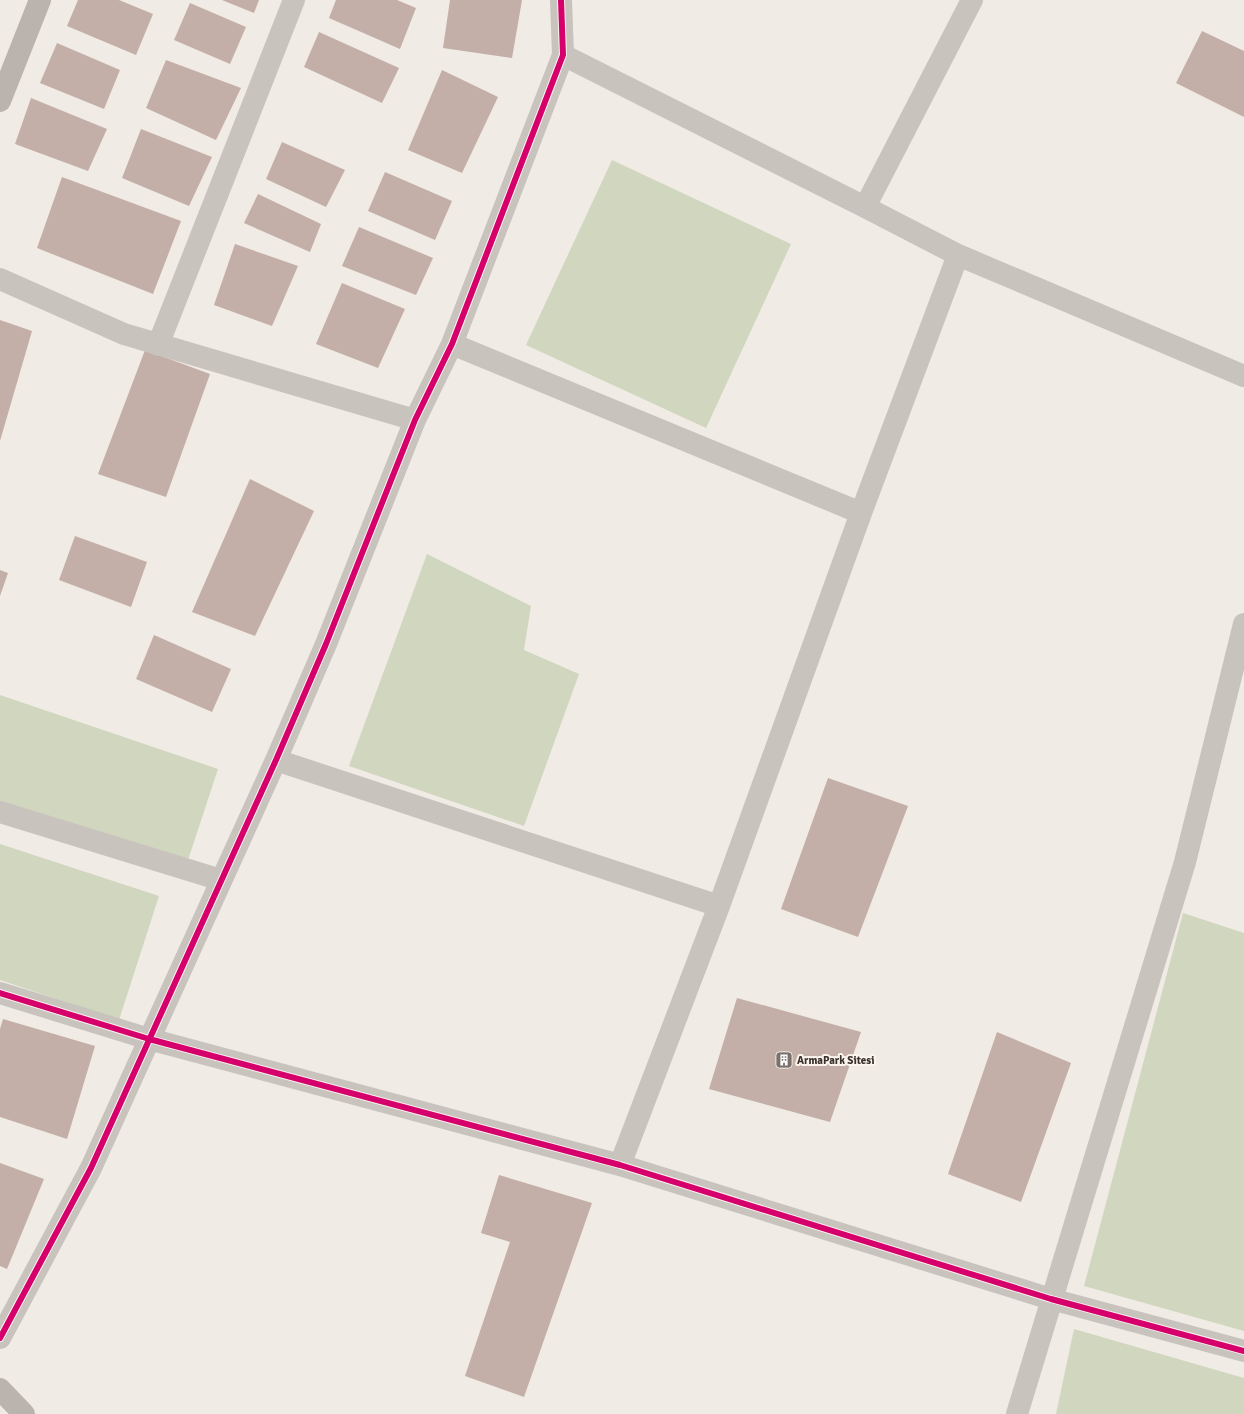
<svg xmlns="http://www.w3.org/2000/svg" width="1244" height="1414" font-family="Signika,sans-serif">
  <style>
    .green { fill: #d1d6bf }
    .building { fill: #c3afa7 }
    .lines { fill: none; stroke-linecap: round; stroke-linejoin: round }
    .street { stroke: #c9c3be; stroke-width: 22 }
    .secondary { stroke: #bab3ae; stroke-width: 22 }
    .cycleway-casing { stroke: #fbf5ee; stroke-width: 8 }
    .cycleway { stroke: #d6006c; stroke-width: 6 }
    .labels { text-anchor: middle; stroke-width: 4; stroke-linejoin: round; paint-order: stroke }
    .poi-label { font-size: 11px; font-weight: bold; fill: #3b302b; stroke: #fbf5ee; text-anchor: start }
  </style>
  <rect width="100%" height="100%" fill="#f0ebe5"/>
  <path class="green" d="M612 160 791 244 706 428 526 345Z
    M427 554 531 606 524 650 579 674 524 826 349 766Z
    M0 695 218 769 186 866 0 803Z
    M0 844 159 896 119 1020 0 980Z
    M1183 913 1244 933V1331L1084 1286Z
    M1074 1329 1244 1378V1414H1056Z"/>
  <path class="building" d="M78 0H119L153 14 136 55 67 26Z
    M222 0H259L254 13Z
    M336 0H397L416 8 400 49 329 18Z
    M450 0H522L512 58 443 48Z
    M190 3 246 27 230 64 174 40Z
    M1202 31 1244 51V117L1176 83Z
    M319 32 399 68 382 103 304 67Z
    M57 43 120 70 104 109 40 83Z
    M166 60 241 88 216 140 146 108Z
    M442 70 498 97 462 173 408 150Z
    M31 98 107 129 88 171 15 144Z
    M141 129 212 157 189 206 122 178Z
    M282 142 345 170 326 207 266 179Z
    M385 172 452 201 435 240 368 211Z
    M62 177 181 221 153 294 37 248Z
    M258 194 321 224 310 252 244 223Z
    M359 227 433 258 416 295 342 266Z
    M235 244 298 266 272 326 214 305Z
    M342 283 405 309 378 368 316 344Z
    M0 320 32 331 0 441Z
    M145 350 210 374 166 497 98 474Z
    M250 479 314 511 255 636 192 612Z
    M75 536 147 562 131 607 59 580Z
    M0 570 8 573 0 596Z
    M154 635 231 669 212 712 136 679Z
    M828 778 908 806 858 937 781 909Z
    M737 998 861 1032 830 1122 709 1089Z
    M3 1019 95 1046 67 1139 0 1117V1029Z
    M997 1032 1071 1063 1021 1202 948 1174Z
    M0 1163 44 1179 7 1269 0 1266Z
    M499 1175 592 1203 524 1397 465 1376 510 1242 481 1233Z"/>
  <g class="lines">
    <path class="street" d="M563 55 865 207 958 255 1244 376
      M865 207 972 0
      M0 279 124 334 415 420
      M452 344 861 513
      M158 345 294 0
      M276 760 719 906
      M0 812 221 880
      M0 993 149 1039 620 1165 1051 1299 1244 1351
      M620 1165 719 906 861 513 958 255
      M0 1338 91 1168 276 760 326 644 415 420 452 344 563 55 561 0
      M1017 1414 1185 862 1244 624"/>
    <path class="secondary" d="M0 101 40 0
      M0 1389 24 1414"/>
    <g class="cycleway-casing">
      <path id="cycleway" d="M0 993 149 1039 620 1165 1051 1299 1244 1351
        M0 1338 91 1168 276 760 326 644 415 420 452 344 563 55 561 0"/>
    </g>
    <use href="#cycleway" class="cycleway"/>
  </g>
  <defs>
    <g id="building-square" transform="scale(0.9)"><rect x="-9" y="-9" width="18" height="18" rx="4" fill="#7a716c" stroke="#fbf5ee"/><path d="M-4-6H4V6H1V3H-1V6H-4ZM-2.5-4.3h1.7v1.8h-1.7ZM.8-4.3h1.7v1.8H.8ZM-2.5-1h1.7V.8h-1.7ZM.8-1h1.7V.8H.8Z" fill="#fff"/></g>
  </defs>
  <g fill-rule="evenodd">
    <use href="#building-square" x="784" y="1060"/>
  </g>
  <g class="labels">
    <g class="poi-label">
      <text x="797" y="1064">ArmaPark Sitesi</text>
    </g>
  </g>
</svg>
